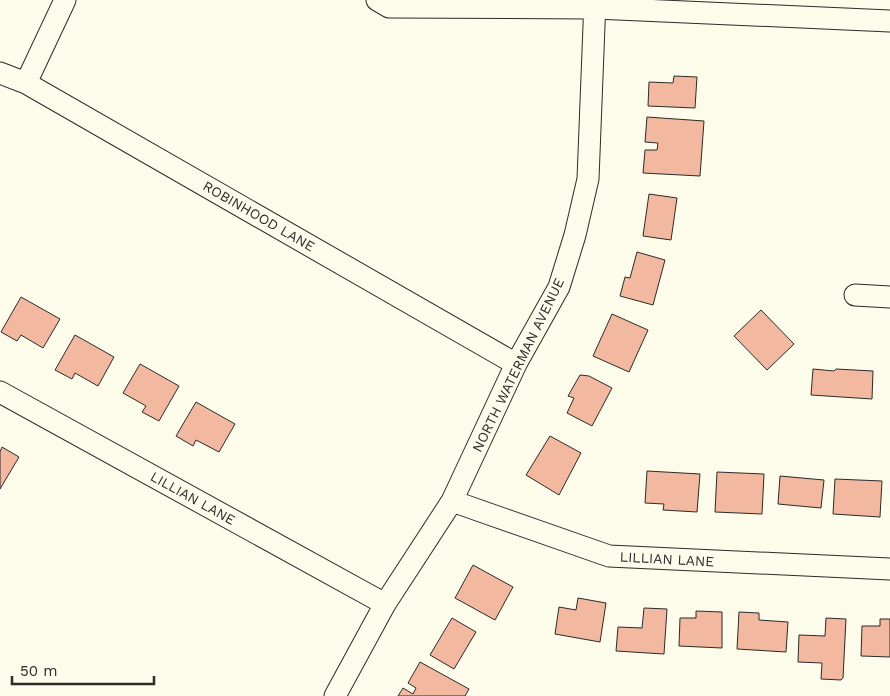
<svg xmlns="http://www.w3.org/2000/svg" width="890" height="696" font-family="'Work Sans',sans-serif">
  <style>
    .building { fill: #f2b8a0; stroke: #2b2b2b }
    .lines { fill: none; stroke-linecap: round; stroke-linejoin: round }
    .minor-casing { stroke: #2b2b2b; stroke-width: 23 }
    .minor { stroke: #fdfbea; stroke-width: 21 }
    .labels { text-anchor: middle; stroke-width: 4; stroke-linejoin: round; paint-order: stroke }
    .street-label { font-size: 14px; fill: #2b2b2b; stroke: #fdfbea }
  </style>
  <rect width="100%" height="100%" fill="#fdfbea"/>
  <path class="building" d="M674 76 697 77 695 108 648 106 649 82 673 83Z
    M647 117 704 121 700 176 643 173 645 150H657L658 143 645 142Z
    M649 194 677 198 671 240 643 236Z
    M637 252 665 260 653 305 620 296 625 277 630 278Z
    M21 297 60 319 43 348 21 335 17 341 1 332Z
    M761 310 794 344 767 370 734 336Z
    M612 314 648 330 629 372 593 356Z
    M75 335 114 357 98 386 75 373 72 379 55 370Z
    M140 364 179 386 159 421 142 412 146 406 123 393Z
    M813 369 834 371 836 369 873 371 872 399 811 395Z
    M580 375 589 376 612 388 592 426 567 413 574 398 568 396Z
    M196 402 235 424 219 452 196 440 193 446 176 436Z
    M550 436 581 453 559 495 526 475Z
    M2 447 19 457 0 489V452Z
    M647 471 700 474 697 512 663 510 664 504 645 503Z
    M717 472 764 474 762 514 715 512Z
    M780 476 824 480 821 508 778 504Z
    M835 479 882 481 880 517 833 514Z
    M473 565 513 587 495 620 455 598Z
    M578 598 606 603 600 642 555 634 559 607 576 610Z
    M644 608 667 609 664 654 616 651 618 627 642 628Z
    M696 611 722 612V648L679 646 680 618H696Z
    M739 612 759 613V620L788 622 786 652 737 649Z
    M452 618 476 632 454 669 430 655Z
    M826 618 846 619 843 678 841 680 821 679 822 663 798 662 799 635 825 636Z
    M880 619H890V657L861 656 862 626H880Z
    M420 662 469 689 465 696H398L403 688 413 694 416 688 408 683Z"/>
  <g class="lines">
    <g class="minor-casing">
      <path id="minor" d="M377 0 389 7 595 8 890 21
        M0 73 26 83 516 364
        M26 83 65 0
        M855 295 890 297
        M0 392 385 604
        M452 501 609 556 890 569
        M335 696 385 604 452 501 516 364 559 287 575 235 588 179 595 0"/>
    </g>
    <use href="#minor" class="minor"/>
  </g>
  <g class="labels">
    <g class="street-label">
      <text transform="translate(259 216) rotate(30)" y="5">ROBINHOOD LANE</text>
      <text transform="translate(518 365) rotate(-64)" y="5">NORTH WATERMAN AVENUE</text>
      <text transform="translate(193 498) rotate(29)" y="5">LILLIAN LANE</text>
      <text transform="translate(667 559) rotate(3)" y="5">LILLIAN LANE</text>
    </g>
  </g>
  <path d="M12 676v8h142v-8" fill="none" stroke="#2b2b2b" stroke-width="2.5"/>
  <text x="20" y="676" font-size="15" fill="#2b2b2b" stroke="#fdfbea" stroke-width="4" paint-order="stroke">50 m</text>
</svg>
